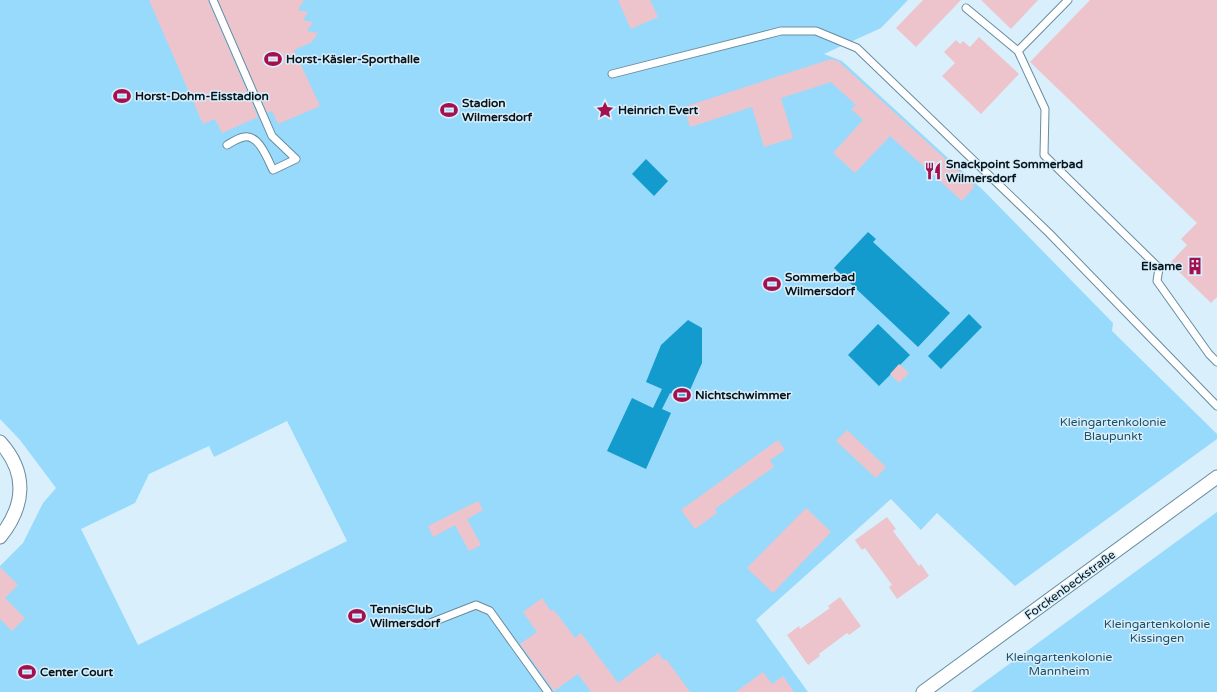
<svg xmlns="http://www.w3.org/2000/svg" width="1217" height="692" font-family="'Varela Round',sans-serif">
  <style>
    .green { fill: #98dafc; fill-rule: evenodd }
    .water { fill: #139bcd }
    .building { fill: #edc4cc }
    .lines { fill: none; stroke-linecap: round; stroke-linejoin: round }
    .service-casing { stroke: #688c9e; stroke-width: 9 }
    .minor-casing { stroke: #688c9e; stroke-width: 15 }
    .service { stroke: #fff; stroke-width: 7 }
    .minor { stroke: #fff; stroke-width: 13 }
    .labels { text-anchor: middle; stroke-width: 3; stroke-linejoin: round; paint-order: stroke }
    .poi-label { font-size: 12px; font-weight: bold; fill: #07151c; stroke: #d9effc; text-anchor: start }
    .park-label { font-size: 12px; fill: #205066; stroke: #d9effc }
    .street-label { font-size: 12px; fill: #07151c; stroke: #d9effc }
  </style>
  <rect width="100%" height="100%" fill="#d9effc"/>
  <path class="green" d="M0 0H908L881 28 824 54 842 61 984 191 1113 323 1112 331 1217 434V439L1015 586 937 513 921 530 891 499 756 620 808 692H0V566L23 543 43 503 56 488 20 440 0 419ZM287 421 347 541 138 645 81 529 135 503 149 474 209 446 214 457Z
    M1217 512V692H971Z"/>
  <path class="water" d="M646 159 668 181 654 196 632 174Z
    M868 232 876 239 873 242 950 313 918 347 834 268Z
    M969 314 982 327 941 369 928 356Z
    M688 320 702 328V363L686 399 670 393 662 409 671 413 646 469 607 451 632 398 653 408 662 389 646 382 661 345Z
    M878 324 910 355 879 386 848 355Z"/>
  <path class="building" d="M149 0H208L258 117 222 133 215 119 203 124Z
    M218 0H304L298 10 308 12 303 20 313 22 307 31 318 33 312 42 294 50 320 106 278 124 272 111 267 113Z
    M618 0H650L658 17 631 29Z
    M923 0H961L916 47 896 28Z
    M981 0H1038L1011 29Z
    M1090 0H1217V297L1211 303 1170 263 1187 245 1181 239 1197 223 1030 62Z
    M979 37 1019 74 981 114 942 76 955 63 944 52 956 40 960 44 963 41 970 47Z
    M831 59 838 61 975 186 962 201 890 136 855 173 833 153 863 120 851 109 856 105 831 82 781 98 793 138 764 147 752 107 690 127 684 107Z
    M899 364 909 373 899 383 890 374Z
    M847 430 886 467 876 478 836 441Z
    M778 440 785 450 770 460 774 467 715 509 717 513 695 529 681 510Z
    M478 501 483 510 467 519 481 545 469 551 455 525 433 537 428 526Z
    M806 508 831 532 773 593 747 568Z
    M887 517 896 529 893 531 919 566 921 564 929 576 897 599 889 587 892 585 865 548 862 550 855 540Z
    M0 567 18 585 5 598 25 618 12 631 0 619Z
    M840 597 861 626 849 635 847 633 819 654 820 656 808 665 787 635 799 626 800 629 830 608 828 606Z
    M542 598 551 611 554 610 575 638 581 633 618 683 658 653 664 661 666 659 690 692H591L578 674 554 691 520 644 537 632 523 612Z
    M763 672 772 684 783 676 794 692H736Z"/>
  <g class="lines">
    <g class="service-casing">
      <path id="service" d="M213 0 272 136 296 159 273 170C268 160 259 134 244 137 238 138 232 142 227 145
        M1068 0 1018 51 1045 109 1044 155 1159 268 1157 281 1209 354 1217 362
        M966 8 1018 51
        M612 74 781 31H816L857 48 1049 233 1217 406
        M425 625 476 605 490 611 548 692"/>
    </g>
    <g class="minor-casing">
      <path id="minor" d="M0 442C28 473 25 506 0 537
        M923 692 1217 477"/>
    </g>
    <use href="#service" class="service"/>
    <use href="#minor" class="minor"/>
  </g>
  <defs>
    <g id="stadium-bare" transform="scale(1.38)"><path d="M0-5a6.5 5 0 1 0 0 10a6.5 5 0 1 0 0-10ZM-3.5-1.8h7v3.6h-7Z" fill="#a4104d" stroke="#d9effc" stroke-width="2.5" paint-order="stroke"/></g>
    <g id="sight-bare" transform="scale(1.38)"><path d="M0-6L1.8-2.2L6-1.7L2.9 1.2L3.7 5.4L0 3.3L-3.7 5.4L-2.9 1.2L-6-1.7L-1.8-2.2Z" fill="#a4104d" stroke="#d9effc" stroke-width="2.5" paint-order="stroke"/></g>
    <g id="restaurant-bare" transform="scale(1.38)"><path d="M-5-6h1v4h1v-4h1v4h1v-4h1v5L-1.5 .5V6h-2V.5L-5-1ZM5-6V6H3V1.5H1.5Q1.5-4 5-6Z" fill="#a4104d" stroke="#d9effc" stroke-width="2.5" paint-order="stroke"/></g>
    <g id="building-bare" transform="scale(1.38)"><path d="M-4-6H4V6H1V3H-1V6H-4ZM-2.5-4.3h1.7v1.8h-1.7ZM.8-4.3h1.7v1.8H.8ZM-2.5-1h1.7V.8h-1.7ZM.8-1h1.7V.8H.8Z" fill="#a4104d" stroke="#d9effc" stroke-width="2.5" paint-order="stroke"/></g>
  </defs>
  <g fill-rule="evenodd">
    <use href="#stadium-bare" x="273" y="59"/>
    <use href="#stadium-bare" x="122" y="96"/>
    <use href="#stadium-bare" x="449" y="110"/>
    <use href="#sight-bare" x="605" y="110"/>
    <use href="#restaurant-bare" x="933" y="171"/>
    <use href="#building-bare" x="1195" y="266"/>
    <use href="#stadium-bare" x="772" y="284"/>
    <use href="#stadium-bare" x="682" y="395"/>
    <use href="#stadium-bare" x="357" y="616"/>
    <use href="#stadium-bare" x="27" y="672"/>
  </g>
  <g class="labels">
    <g class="poi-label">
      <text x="286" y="63">Horst-Käsler-Sporthalle</text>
      <text x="135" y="100">Horst-Dohm-Eisstadion</text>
      <text x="462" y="107">Stadion<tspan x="462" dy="14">Wilmersdorf</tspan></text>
      <text x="618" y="114">Heinrich Evert</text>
      <text x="946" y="168">Snackpoint Sommerbad<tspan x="946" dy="14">Wilmersdorf</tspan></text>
      <text x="1182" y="270" text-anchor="end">Elsame</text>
      <text x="785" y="281">Sommerbad<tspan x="785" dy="14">Wilmersdorf</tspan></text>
      <text x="695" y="399">Nichtschwimmer</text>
      <text x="370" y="613">TennisClub<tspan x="370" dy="14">Wilmersdorf</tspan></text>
      <text x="40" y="676">Center Court</text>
    </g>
    <g class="park-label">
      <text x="1113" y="426">Kleingartenkolonie<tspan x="1113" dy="14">Blaupunkt</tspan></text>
      <text x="1157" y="628">Kleingartenkolonie<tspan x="1157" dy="14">Kissingen</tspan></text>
      <text x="1059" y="661">Kleingartenkolonie<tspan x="1059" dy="14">Mannheim</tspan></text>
    </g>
    <g class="street-label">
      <text transform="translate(1070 585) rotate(-36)" y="4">Forckenbeckstraße</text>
    </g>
  </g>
</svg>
